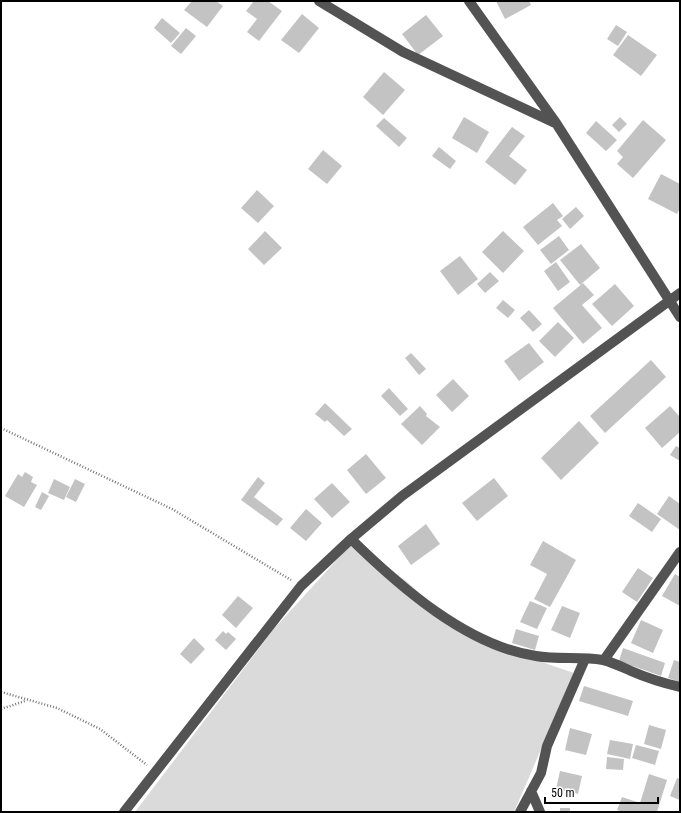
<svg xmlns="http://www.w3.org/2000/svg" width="681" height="813" font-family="'Roboto Condensed',sans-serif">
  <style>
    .green { fill: #dadada }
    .building { fill: #c3c3c3 }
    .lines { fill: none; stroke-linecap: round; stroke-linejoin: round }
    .path { stroke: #757575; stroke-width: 2.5; stroke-dasharray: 1 2; stroke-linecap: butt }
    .minor { stroke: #535353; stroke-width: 10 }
  </style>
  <rect width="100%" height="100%" fill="#fff"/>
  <path class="green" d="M354 541 406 581 443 614 524 656 574 673 514 812H135L273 630Z"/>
  <path class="building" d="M192 1H216L223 6 207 27 184 10Z
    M254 1H268L282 11 259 41 247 32 257 19 246 11Z
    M496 1H529L531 5 505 19Z
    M302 14 319 28 299 53 281 40Z
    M426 15 443 36 418 55 402 34Z
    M162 18 180 33 171 43 154 28Z
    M616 25 627 32 618 46 607 39Z
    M186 28 196 36 181 54 171 46Z
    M628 35 657 55 641 76 613 55Z
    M384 72 405 90 383 115 363 97Z
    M464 117 489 132 477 153 452 138Z
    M620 117 627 124 619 132 612 125Z
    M384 118 407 138 399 147 376 126Z
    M643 120 666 140 633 178 617 164 623 157 617 151Z
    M596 121 617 140 606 151 586 133Z
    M512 127 525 136 509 156 527 170 515 185 485 162Z
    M439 147 456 161 450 169 432 156Z
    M323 150 342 166 327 184 308 169Z
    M661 174 680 184V208L677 214 648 199Z
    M257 190 274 206 258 223 241 208Z
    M553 203 563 216 557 220 562 226 538 245 523 227Z
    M576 207 584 216 570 229 562 219Z
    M265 231 282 248 264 265 248 249Z
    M503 231 524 251 503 273 482 252Z
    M559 236 569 250 551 264 540 250Z
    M581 244 600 268 580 285 560 260Z
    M460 256 478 279 458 295 440 271Z
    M556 262 570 282 558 291 544 271Z
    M490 272 499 281 485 293 477 284Z
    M583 283 594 295 582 305 602 328 583 344 553 308Z
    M615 284 634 306 612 326 592 304Z
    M503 300 515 310 508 318 496 308Z
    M529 310 542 324 533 332 520 318Z
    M558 322 574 338 555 357 539 341Z
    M529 343 544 362 519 381 504 361Z
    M411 353 426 369 419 375 405 358Z
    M651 360 666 377 605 433 590 416Z
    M453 379 469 396 452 412 436 395Z
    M389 388 408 409 400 416 381 396Z
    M325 403 352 429 344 436 327 420 325 422 315 414Z
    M420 406 427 414 426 416 440 427 422 445 401 424Z
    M670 406 680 417V432L662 448 645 428Z
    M579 421 599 443 561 480 541 458Z
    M676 446 680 448V461L670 455Z
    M366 454 386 478 366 494 347 470Z
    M25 472 33 477 31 482 37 485 24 507 5 496 18 474 22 477Z
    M258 477 265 483 254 497 283 519 277 526 241 500Z
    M494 478 508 496 477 521 462 503Z
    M54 479 70 487 64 500 48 493Z
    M75 479 85 484 76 502 66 497Z
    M332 483 350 502 332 518 314 499Z
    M42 492 49 496 41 510 35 507Z
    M669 496 680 504V530L657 514Z
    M638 503 661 519 652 532 629 516Z
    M306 509 322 523 306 541 290 528Z
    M426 524 440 544 411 565 398 546Z
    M543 541 576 560 550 607 534 599 547 574 530 565Z
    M638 568 653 578 637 602 622 592Z
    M675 574 680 577V606L662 596Z
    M238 596 253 608 236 628 222 615Z
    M530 601 547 608 537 629 520 622Z
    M562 606 580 613 570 638 551 630Z
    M641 620 663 630 653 653 631 643Z
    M516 629 539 636 535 650 512 643Z
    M223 631 226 634 228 632 236 639 226 650 215 640Z
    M194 638 205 649 191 664 180 654Z
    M623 648 665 663 661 676 619 661Z
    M674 660 680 662V682L668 678Z
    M584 686 633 701 628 716 579 701Z
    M649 725 666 730 661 749 644 744Z
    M570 728 592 734 586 755 565 750Z
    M610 740 633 744 630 759 607 754Z
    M636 745 659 751 655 765 632 758Z
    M607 757 624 759 623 770 606 769Z
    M560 771 582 776 578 794 556 789Z
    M649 774 667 780 657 812H623L617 810 622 797 640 803Z
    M677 778 680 779V800L670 796Z
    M560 808H570V812H560Z"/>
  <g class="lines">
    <path class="path" d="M1 428 172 509 291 580
      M1 692 57 708 100 729 147 765
      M1 709 25 701"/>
    <path class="minor" d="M319 1 403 52 555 123
      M469 1 556 123 680 317
      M351 539C399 586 467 646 536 656 558 660 581 656 603 660 612 662 622 667 631 671 647 678 663 683 680 687
      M604 660 680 552
      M531 791 540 812
      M124 812 301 586 351 539 402 496 680 293
      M520 812 541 773 547 746 585 659"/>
  </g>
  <rect width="681" height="813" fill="none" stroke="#000000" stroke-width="4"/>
  <path d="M545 797v6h113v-6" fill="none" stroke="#000000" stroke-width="2"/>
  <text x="551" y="797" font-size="12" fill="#000000" stroke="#ffffff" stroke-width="3" paint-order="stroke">50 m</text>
</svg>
